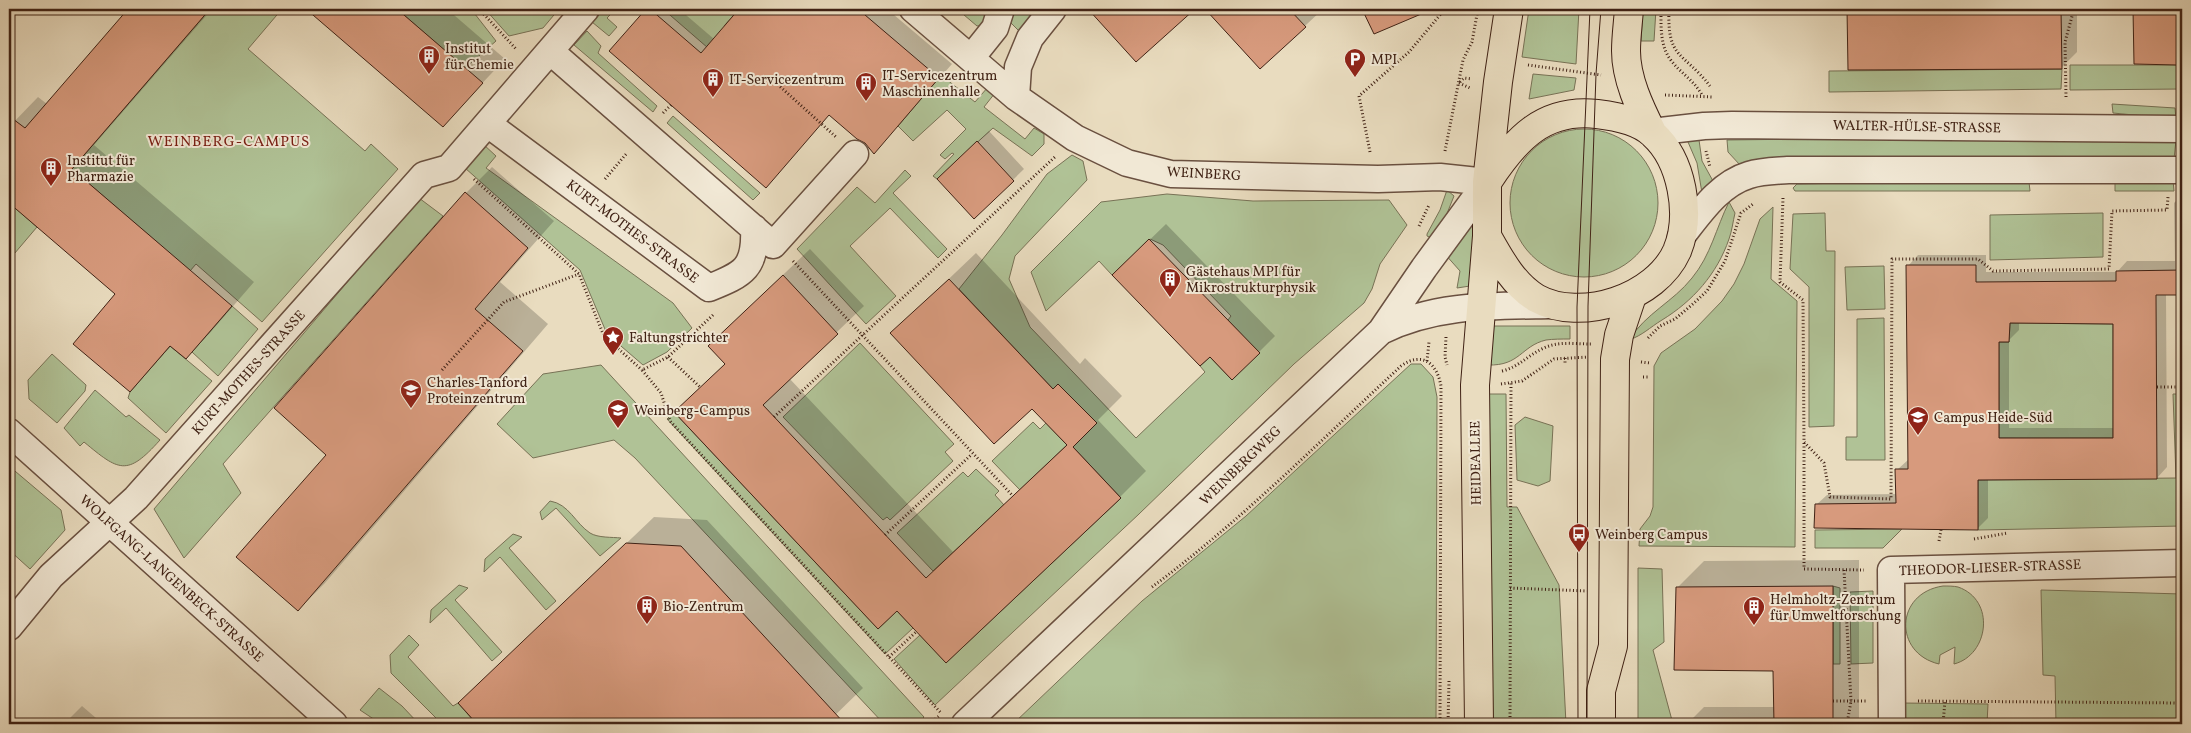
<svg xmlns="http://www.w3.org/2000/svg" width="2191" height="733" font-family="Vollkorn,serif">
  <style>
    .green { fill: #b0c296; stroke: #787256 }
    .shadow { fill: #0003; fill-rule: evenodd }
    .building { fill: #d79a7d; stroke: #402215; fill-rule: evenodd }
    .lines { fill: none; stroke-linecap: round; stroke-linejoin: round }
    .minor-casing { stroke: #6a5040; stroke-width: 29 }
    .major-casing { stroke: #402215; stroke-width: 30 }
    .path { stroke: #402215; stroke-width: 3; stroke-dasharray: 1 2.5; stroke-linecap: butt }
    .minor { stroke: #f1e8d5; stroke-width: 26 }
    .major { stroke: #e9dcbf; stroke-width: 28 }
    .tram { stroke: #402215; stroke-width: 1 }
    .labels { text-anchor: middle; stroke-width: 4; stroke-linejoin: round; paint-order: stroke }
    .poi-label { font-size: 14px; fill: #402215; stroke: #f1e8d5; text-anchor: start }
    .street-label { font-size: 14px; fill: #402215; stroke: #f1e8d5 }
    .neighbourhood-label { font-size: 15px; letter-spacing: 1px; fill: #7a1f14; stroke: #f1e8d5 }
  </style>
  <rect width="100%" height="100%" fill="#e9dcbf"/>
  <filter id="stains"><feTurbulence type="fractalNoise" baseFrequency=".004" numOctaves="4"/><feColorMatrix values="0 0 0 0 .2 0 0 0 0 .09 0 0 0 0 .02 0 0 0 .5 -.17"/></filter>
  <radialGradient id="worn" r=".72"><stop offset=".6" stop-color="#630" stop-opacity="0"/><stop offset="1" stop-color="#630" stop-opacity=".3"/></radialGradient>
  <path class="green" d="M210 9H282L248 49 365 151 371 144 398 169 262 322 196 264 190 271 72 169Z
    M397 9H471L496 41 465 68Z
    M485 9H559L543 28 509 36Z
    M603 9H616L607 18 617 27 609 36 592 22Z
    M663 9H739L724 26 771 66 753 87Z
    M957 9H995L991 24 977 26Z
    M1007 9H1044L1023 35 1004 16Z
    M1529 9H1579L1576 64 1522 57Z
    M1643 9H1656L1654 41H1641Z
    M587 31 601 46 598 53 657 106 653 112 574 45Z
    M2177 45H2182V89L2070 90V65H2177Z
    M2062 69 2061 89 1829 92V71Z
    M1533 74 1576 78 1574 90 1529 99Z
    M941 75 975 102 988 87 995 93 984 107 1025 139 1034 128 1044 134V144L1032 156 993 128 937 179 933 176 954 154 952 153 945 159 940 155 966 129 947 110 913 141 898 126Z
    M2112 104 2175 108 2176 119 2113 113Z
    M673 116 760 193 753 200 667 123Z
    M1510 203a74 74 0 1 1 148 0a74 74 0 1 1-148 0Z
    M2133 135 2176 140 2174 159 1740 165 1728 152 1727 140Z
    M1690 139 1699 140 1702 161 1713 181 1702 193 1697 163 1688 142Z
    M483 144 496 156 486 168 673 303 692 328 667 352 643 365 607 334 580 270 465 168Z
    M1072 155 1083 161 1087 180 1015 256 1009 279 1030 327 1136 438 1205 372 1200 366 1210 357 1232 380 1259 353 1228 320 1231 316 1163 245 1150 239 1112 275 1099 261 1046 311 1031 272 1101 202 1167 194 1253 201 1389 200 1407 225 1380 264 1372 289 1364 303 1294 364 1139 514 935 705 894 659 920 635 946 663 1121 498 1073 447 1096 423 1058 384 1053 389 959 289 1002 235 1047 174Z
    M905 170 911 176 893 193 947 249 938 258 890 208 850 246 896 296 866 324 797 249 857 187 875 203Z
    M2173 180 2174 191H2115V181Z
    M1898 182H2029L2030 191H1795L1793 188 1797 184Z
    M1447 190 1454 196 1442 226 1434 239 1427 236V234L1440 210Z
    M419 198 443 216 223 464 241 493 184 558 154 509Z
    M1729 202 1735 213C1733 221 1732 231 1729 239 1717 274 1693 301 1662 320 1649 328 1643 335 1629 340 1646 313 1673 302 1692 278 1711 255 1716 228 1729 202Z
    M12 205 37 227 9 260V209Z
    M1773 207 1771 279 1797 301 1795 547 1639 546 1640 529 1650 516 1653 507 1654 366 1661 353 1695 329 1722 301 1734 284 1744 264 1760 219Z
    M1825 213 1826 251H1835L1834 426 1809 427V287L1790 269 1793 214Z
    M2103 213V257L1990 260V215Z
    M1472 222 1473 224V283L1470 286 1457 288 1460 271 1444 253Z
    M1884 266 1885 309 1847 310 1845 267Z
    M232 306 258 329 218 376 192 352Z
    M1884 318 1885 460H1846V437H1857V319Z
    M2010 323 2113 324V438H1999V342H2009Z
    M1490 326H1570V339C1562 339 1553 339 1546 340 1521 346 1520 366 1488 365Z
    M860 343 954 444 945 452 953 461 890 520 887 517 883 520 783 417Z
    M170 346 212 381 166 433 128 398 130 392Z
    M52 354 86 385 85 391 57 423 29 399 28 380Z
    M1411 364H1421L1433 377 1437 397 1436 724H1013L1142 601 1246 516Z
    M601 365 924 717 917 724H884L635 458 614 440 533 458 497 424 543 374Z
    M95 390 126 417 129 415 160 440C127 477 119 471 84 442L80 446 64 428Z
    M1486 394H1506L1507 507H1517L1559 585 1566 724H1483Z
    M2173 394H2182V526L1978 530V480L2176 478Z
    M674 412 878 629 897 611 913 628 885 654 667 419Z
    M1525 417 1553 426 1550 481 1538 486 1517 480 1515 425Z
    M1033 422 1040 429 1046 423 1067 445 1020 490 992 461Z
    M9 466 61 510 65 530 30 569 9 550Z
    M976 469 999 491 995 495 1004 505 933 571 897 533 963 472 968 477Z
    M550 501C569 504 575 523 590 533 598 538 612 537 621 538L600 556 556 508 542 520 540 512Z
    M1902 529 1883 548H1815V530Z
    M513 534 522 537 509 548 556 601 546 610 500 557 484 572 485 559Z
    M1638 568 1662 569 1664 642 1653 650 1673 724H1638Z
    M459 585 468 588 455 600 502 652 492 661 446 608 430 623 431 610Z
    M1833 586 1840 588V664H1833Z
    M1943 586C1948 586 1954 586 1958 587 1996 600 1989 655 1954 664L1955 647 1940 655 1939 664C1893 653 1895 593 1943 586Z
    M2041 590 2182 594V724H2056L2055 676 2043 675Z
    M1873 591V663L1851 664 1850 592Z
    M409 635 419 645 408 657 453 706 458 703 472 719 465 724H442L391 673 390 655Z
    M379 688 402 706 419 724H381L360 710Z
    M1902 703 1988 704 1987 724H1902Z"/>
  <path class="shadow" d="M129 9H212L94 145 254 282 209 334 186 357 172 345 130 391 117 293 13 204 9 209V127L38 97 47 104Z
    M309 9H447L505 59 443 125Z
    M647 9H679L714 39 740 9H887L952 64 874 152 865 142 830 114 766 186 611 51Z
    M1098 9H1193L1136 60 1094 13Z
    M1207 9H1323L1260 68Z
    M1364 9H1431L1375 32Z
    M1848 9H2077V52L2061 68 1849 69Z
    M2134 9H2182V58L2177 63H2135Z
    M989 131 1024 169 975 217 950 168Z
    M492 167 554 221 500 282 548 324 325 583 298 610 328 455 466 193Z
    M2182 195V294H2166L2167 467 2157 478H1988V518L1978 528 1816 505 1827 495 1897 494V470L1909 459 1908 266 1918 255H1986V272H2117L2127 261H2175L2174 203ZM2019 322 2114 323V428H2009V340L2019 330Z
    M1166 224 1275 336 1259 352 1130 259Z
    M810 249 864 306 789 378 953 552 1068 444 1032 407 892 333 976 253 1080 364 1085 358 1122 396 1098 420 1146 471 1120 497 897 609 676 412 726 363 709 346Z
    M654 517 707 520 863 688 826 724H479L459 703Z
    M1859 560V724H1687L1704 707H1775L1774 670 1677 588 1704 561Z
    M82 706 103 724H64Z"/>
  <path class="building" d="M128 9H210L72 169 232 306 186 359 170 346 130 392 73 344 115 294 9 203V116L25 128Z
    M306 9H397L483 83 443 127Z
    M646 9H650L701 53 739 9H858L939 78 874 154 865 143 857 139 829 115 766 188 609 51Z
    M1088 9H1195L1136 62Z
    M1205 9H1289L1306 27 1260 69Z
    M1362 9H1433L1374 34Z
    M1847 9H2061L2062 69 1848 70Z
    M2133 9H2177L2178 65 2134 64Z
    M977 141 1014 181 974 219 937 179Z
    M465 192 528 248 475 309 523 351 298 611 236 557 326 455 274 408Z
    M1149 239 1260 353 1232 380 1210 357 1200 366 1112 275Z
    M1906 265H1976V282L2116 281V271L2182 270V295H2156L2157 479 1978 480V530L1814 528 1815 504 1896 503 1895 469H1908ZM2010 323 2113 324V438H1999V342H2009Z
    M783 275 838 334 763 405 926 578 1067 445 1032 409 994 444 890 333 949 279 1053 389 1058 384 1097 423 1073 447 1121 498 946 663 897 611 878 629 674 412 725 364 708 346Z
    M626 543 681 546 845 724H477L458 703Z
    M1833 586V724H1774L1773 671 1674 670 1676 587Z"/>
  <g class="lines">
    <g class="minor-casing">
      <path id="minor" d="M913 9 1016 97 1075 138 1127 163 1171 174 1378 179 1440 177 1487 182
        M550 51 773 245 855 154
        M971 58 995 28 1001 9
        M1016 97 1018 67 1030 38 1053 9
        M488 124 709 288C744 274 756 268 754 228
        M1652 132 1704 126 1732 125 2182 129
        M1681 237C1700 213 1719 184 1749 175 1762 171 1776 171 1788 170H2182
        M1381 331C1436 304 1492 306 1552 305
        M9 432 334 724
        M9 627 51 576 136 498 424 175 449 168 586 9
        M965 724 1381 331 1424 268 1487 182
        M1892 724 1891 570 2182 563"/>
    </g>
    <g class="major-casing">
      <path id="major" d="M1629 9C1628 23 1626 37 1626 51 1626 79 1640 108 1652 132
        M1487 236C1500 259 1513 284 1536 298 1581 323 1656 298 1677 251 1692 215 1682 160 1653 134 1640 121 1614 116 1597 114 1543 108 1515 140 1488 181
        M1479 724 1475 385 1487 236V182L1498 82 1509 9
        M1601 724V691L1613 646 1615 359 1619 335 1632 296"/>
    </g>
    <path class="path" d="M479 9 517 50
      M1661 9C1661 26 1660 45 1670 59 1680 73 1694 80 1702 95
      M1669 9C1667 60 1683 51 1710 86
      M1528 65 1601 75
      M775 82 836 137
      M1460 82 1464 78 1472 79
      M1459 83 1470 88
      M1665 95 1713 97
      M2066 97 2065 42 2074 9
      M663 113 671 105
      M1445 151 1463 60 1472 42 1478 9
      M1706 151 1710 167
      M1370 152 1359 96 1409 52 1445 9
      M474 179 579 274 604 336 642 370
      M605 179 627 153
      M1783 198 1780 282 1803 300 1804 442 1824 463 1830 497 1891 499 1892 259H1978L1993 271 2109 269 2112 211 2167 210 2168 197
      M1419 226 1429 205
      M793 261 1013 496
      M713 315 668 357 642 370 661 393 670 421 941 713
      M1446 337 1445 357 1447 365
      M1648 338 1660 326 1675 319 1694 303 1707 291 1725 261 1741 213 1753 204
      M668 357 700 387
      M1565 358V364
      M1427 361 1429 342
      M1641 362 1650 363
      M442 370 504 302 579 274
      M1502 371C1519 367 1528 355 1544 348 1558 341 1576 344 1591 344
      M1643 377H1650
      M1501 384 1522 381 1554 359 1588 357
      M2157 387H2182
      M774 417 1056 156
      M1804 443V569L1864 570
      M885 535 972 454
      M1974 539 2008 533
      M1939 541 1941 530
      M1844 570 1851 701 1847 724
      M1152 587C1241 521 1320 441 1401 366 1422 351 1437 363 1441 386L1440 724
      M1510 588 1587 591
      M889 657 917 631
      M1833 701H1867
      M1918 701 2182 703
      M930 724 940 715
      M1448 724 1449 681
      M1510 724 1511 383
      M1943 724 1945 701"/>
    <use href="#minor" class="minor"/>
    <use href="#major" class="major"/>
    <path class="tram" d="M1578 724 1577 307 1590 9
      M1587 724 1588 306 1596 74 1601 9"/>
  </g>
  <defs>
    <g id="building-pin" transform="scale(1.125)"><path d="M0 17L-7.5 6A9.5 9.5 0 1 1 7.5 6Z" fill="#8f2418" stroke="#f1e8d5"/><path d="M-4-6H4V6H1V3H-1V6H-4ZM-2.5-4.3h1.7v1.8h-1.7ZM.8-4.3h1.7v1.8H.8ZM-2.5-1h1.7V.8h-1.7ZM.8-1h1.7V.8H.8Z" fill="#fff"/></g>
    <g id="parking-pin" transform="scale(1.125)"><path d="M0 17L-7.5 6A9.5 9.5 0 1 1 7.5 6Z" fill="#8f2418" stroke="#f1e8d5"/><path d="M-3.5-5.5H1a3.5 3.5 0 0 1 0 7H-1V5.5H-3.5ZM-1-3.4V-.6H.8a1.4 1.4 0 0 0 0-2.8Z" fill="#fff"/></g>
    <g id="sight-pin" transform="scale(1.125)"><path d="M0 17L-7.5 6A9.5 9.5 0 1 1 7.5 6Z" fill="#8f2418" stroke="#f1e8d5"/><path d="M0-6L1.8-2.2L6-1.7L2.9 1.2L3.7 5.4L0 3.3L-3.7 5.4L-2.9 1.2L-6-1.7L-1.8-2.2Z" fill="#fff"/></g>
    <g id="university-pin" transform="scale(1.125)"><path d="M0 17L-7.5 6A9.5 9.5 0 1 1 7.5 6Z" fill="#8f2418" stroke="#f1e8d5"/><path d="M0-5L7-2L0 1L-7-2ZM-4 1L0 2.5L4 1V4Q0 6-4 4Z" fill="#fff"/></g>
    <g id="bus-pin" transform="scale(1.125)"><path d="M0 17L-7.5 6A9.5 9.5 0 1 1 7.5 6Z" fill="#8f2418" stroke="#f1e8d5"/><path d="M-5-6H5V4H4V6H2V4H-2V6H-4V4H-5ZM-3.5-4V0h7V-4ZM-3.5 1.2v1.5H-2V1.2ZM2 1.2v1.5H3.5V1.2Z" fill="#fff"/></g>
  </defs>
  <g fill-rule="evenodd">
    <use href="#building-pin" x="429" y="56"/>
    <use href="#parking-pin" x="1355" y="59"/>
    <use href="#building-pin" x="713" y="79"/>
    <use href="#building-pin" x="866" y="83"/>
    <use href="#building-pin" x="51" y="168"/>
    <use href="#building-pin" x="1170" y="279"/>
    <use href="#sight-pin" x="613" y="337"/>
    <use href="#university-pin" x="411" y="390"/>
    <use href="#university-pin" x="618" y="410"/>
    <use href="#university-pin" x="1918" y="417"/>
    <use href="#bus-pin" x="1579" y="534"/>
    <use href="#building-pin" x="647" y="606"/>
    <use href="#building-pin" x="1754" y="607"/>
  </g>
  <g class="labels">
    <g class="poi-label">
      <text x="445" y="53">Institut<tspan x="445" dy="16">für Chemie</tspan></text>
      <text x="1371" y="64">MPI</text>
      <text x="882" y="80">IT-Servicezentrum<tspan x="882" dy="16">Maschinenhalle</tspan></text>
      <text x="729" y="84">IT-Servicezentrum</text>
      <text x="67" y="165">Institut für<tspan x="67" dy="16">Pharmazie</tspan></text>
      <text x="1186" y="276">Gästehaus MPI für<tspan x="1186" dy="16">Mikrostrukturphysik</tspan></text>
      <text x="629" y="342">Faltungstrichter</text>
      <text x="427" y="387">Charles-Tanford<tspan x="427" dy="16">Proteinzentrum</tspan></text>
      <text x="634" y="415">Weinberg-Campus</text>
      <text x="1934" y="422">Campus Heide-Süd</text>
      <text x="1595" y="539">Weinberg Campus</text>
      <text x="1770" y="604">Helmholtz-Zentrum<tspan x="1770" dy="16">für Umweltforschung</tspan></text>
      <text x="663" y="611">Bio-Zentrum</text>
    </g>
    <g class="street-label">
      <text transform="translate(1917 126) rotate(1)" y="5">WALTER-HÜLSE-STRASSE</text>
      <text transform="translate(1204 173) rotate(3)" y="5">WEINBERG</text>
      <text transform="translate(633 231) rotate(37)" y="5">KURT-MOTHES-STRASSE</text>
      <text transform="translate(248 372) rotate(-48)" y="5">KURT-MOTHES-STRASSE</text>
      <text transform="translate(1475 463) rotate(-91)" y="5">HEIDEALLEE</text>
      <text transform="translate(1240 465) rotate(-44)" y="5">WEINBERGWEG</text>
      <text transform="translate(1990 567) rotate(-2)" y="5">THEODOR-LIESER-STRASSE</text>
      <text transform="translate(172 578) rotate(42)" y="5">WOLFGANG-LANGENBECK-STRASSE</text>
    </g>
    <g class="neighbourhood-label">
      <text x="229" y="146">WEINBERG-CAMPUS</text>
    </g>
  </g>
  <rect width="2191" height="733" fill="none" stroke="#e9dcbf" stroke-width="30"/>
  <rect x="10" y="10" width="2171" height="713" fill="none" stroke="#402215" stroke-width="2.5"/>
  <rect x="15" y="15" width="2161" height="703" fill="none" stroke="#402215"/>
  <rect width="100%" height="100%" filter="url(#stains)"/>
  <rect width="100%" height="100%" fill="url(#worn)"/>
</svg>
